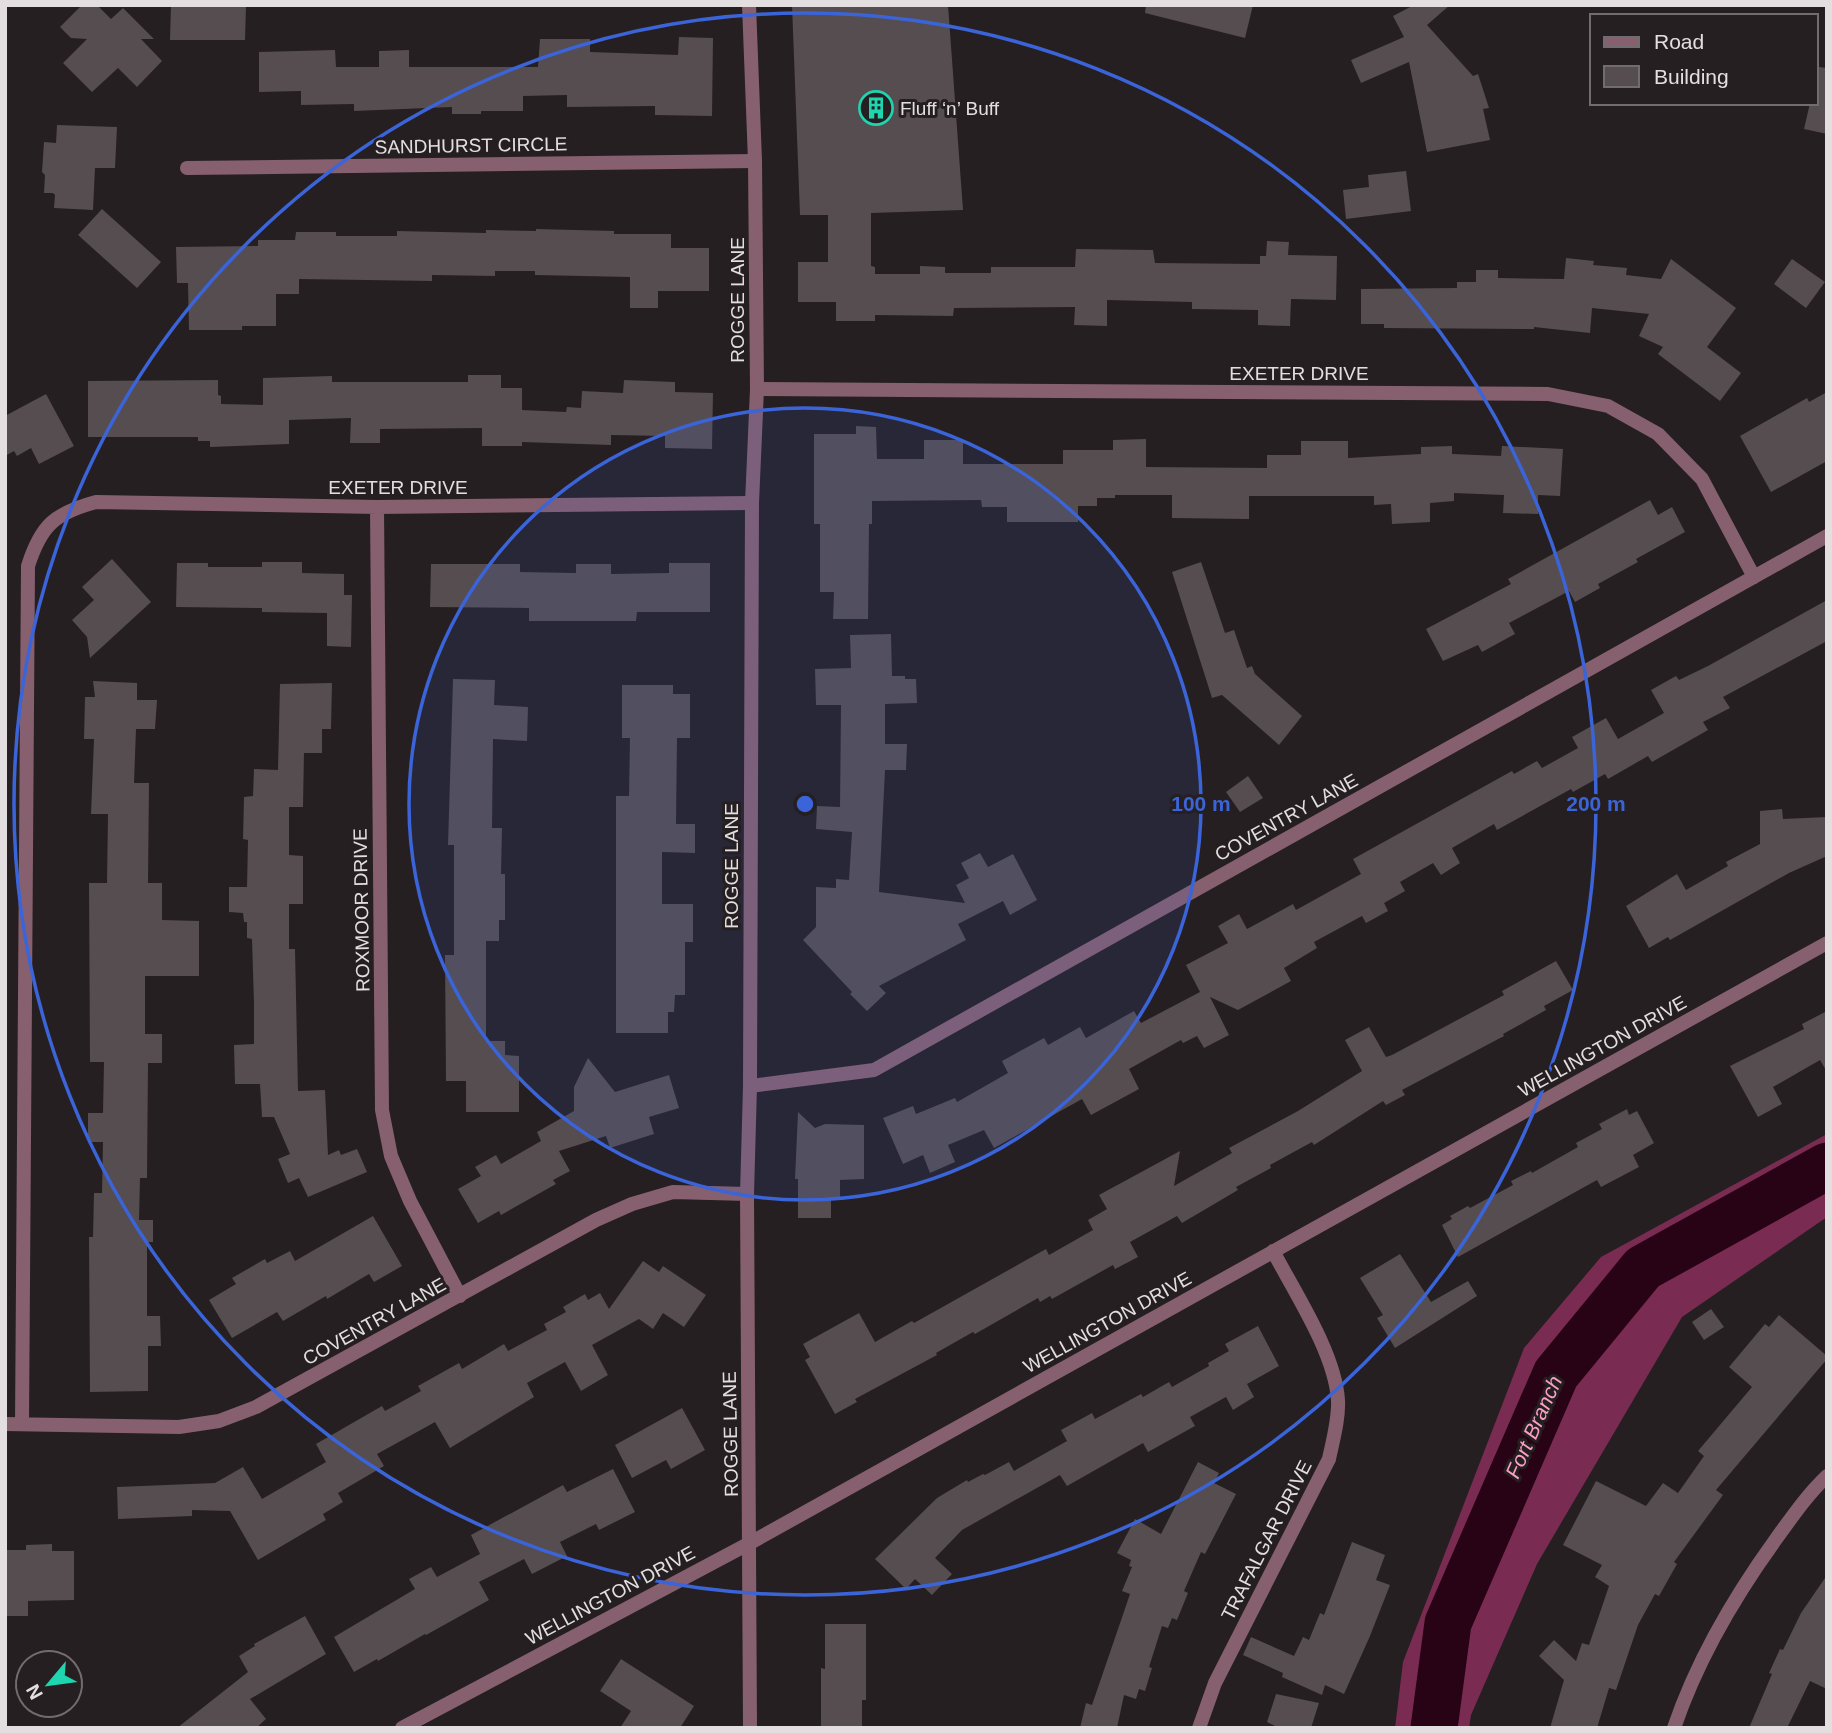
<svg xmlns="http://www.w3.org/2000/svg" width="1832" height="1733" font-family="Helvetica,sans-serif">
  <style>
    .forest { fill: #7a2b51 }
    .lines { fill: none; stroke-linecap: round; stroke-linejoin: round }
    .river { stroke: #280215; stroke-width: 47 }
    .building { fill: #554d50 }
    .minor { stroke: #86606f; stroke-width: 14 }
    .tertiary { stroke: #86606f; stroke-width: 14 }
    .ring { fill: none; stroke: #3b64d9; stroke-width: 3.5 }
    .labels { text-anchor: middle; stroke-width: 6; stroke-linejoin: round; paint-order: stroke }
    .poi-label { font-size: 19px; fill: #e3dfe0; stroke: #251f21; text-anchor: start }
    .street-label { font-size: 19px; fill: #e3dfe0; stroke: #251f21 }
    .water-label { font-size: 21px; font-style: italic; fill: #fa9ec4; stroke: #251f21 }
    .centre { fill: #3b64d9; stroke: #251f21; stroke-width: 3.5 }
    .ring-label { font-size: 21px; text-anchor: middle; font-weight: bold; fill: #3b64d9; stroke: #251f21; stroke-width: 6; stroke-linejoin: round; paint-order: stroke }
  </style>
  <rect width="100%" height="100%" fill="#251f21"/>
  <path class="forest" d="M1827 1134V1217L1682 1317 1537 1564 1471 1715 1469 1728H1395L1403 1662 1524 1348 1601 1257Z"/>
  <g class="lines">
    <path class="river" d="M1434 1728 1448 1623 1556 1374 1643 1268 1827 1166"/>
  </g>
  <path class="building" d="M82 5H97L111 19 123 8 154 39H141L162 61 137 87 118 68 92 92 63 63 87 39 71 38 60 27Z
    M171 5H246L245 40H170Z
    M792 5H948L963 210 871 213V266L875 267V274H920V266L945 267V273H991V267H1075L1076 249 1153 250 1155 263 1260 264V256H1266L1267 241 1289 242 1288 255 1337 256 1336 300 1291 299 1290 326 1258 325V310L1192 309V302L1107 300V326L1074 325 1075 307 954 308 953 316 875 315V321H836V302H798V262H828V215H800Z
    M1146 5H1253L1245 38 1145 13Z
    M1414 5H1450L1427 25 1473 76 1478 74 1489 108 1483 109 1490 140 1427 152 1409 62 1361 83 1351 60 1404 37 1393 16Z
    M679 37 713 38 712 116 655 115V106L567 107V95L523 96V111H481V114H452V107L354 111V104L301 105V91L259 92V52L335 50 336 67H379V51L409 50V67H538L540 39H590V52L678 55Z
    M1819 67 1827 68V134L1804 129 1810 103H1816V77Z
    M57 125 117 127 115 168H95L93 210 54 208 55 195 53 193H44L45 175 42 172 44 142 56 143Z
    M1406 171 1411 211 1346 219 1343 190 1369 187 1368 175Z
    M102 209 161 262 137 288 78 235Z
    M536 229 614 231V234H671V248H709V291H658V308H630V277L535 275V271H495V276L432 275V281L299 279V294H276V326H242V330H189L188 283H177L176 247 258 246V240H295L296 232H336V236H397V231L486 233V230L536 231Z
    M1566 258 1594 261 1593 265 1627 268 1626 275 1661 279 1671 259 1736 308 1707 347 1741 373 1720 401 1658 354 1663 347 1639 336 1649 314 1592 308 1590 333 1534 327V329L1384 328V324H1361V289L1457 288V282H1476V270H1498V278L1564 279Z
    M1792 259 1825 282 1806 308 1774 284Z
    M468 375H501V388H522V410L566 412 567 407 581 408 582 391 623 393 624 380 675 382V392L713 393 712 449 665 448V436L611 435V445L522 442V446H482V428L380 429V443H350L351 418 289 420V444L210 447V441H198V437H88V381L218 380V395L221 396V404L263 405V378L332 376V382H468Z
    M1827 392V461L1771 492 1740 436 1807 398 1809 402Z
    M46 394 74 446 39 464 31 448 17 456 14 451 5 456V416Z
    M856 426 876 427 877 459H924V440H963V464H1063V450H1113V440L1146 439V467L1267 468V455H1301V441H1348V458L1421 454V447L1452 446V454L1501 456 1502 446 1563 449 1560 496 1538 495V514L1503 513 1504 495 1454 493V501L1430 503V522L1392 524 1391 504 1374 505V496H1249V519L1172 518V495H1115V498H1097V506H1078V522H1007V507H982L981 500 872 501V524H869L868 619H833L834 592H820V524H814V434H856Z
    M1650 500 1658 515 1672 507 1685 532 1636 559 1638 562 1598 584 1600 588 1575 602 1569 591 1509 623 1515 634 1482 652 1478 645 1443 661 1426 629 1511 584 1508 579Z
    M112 559 151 602 90 658 87 637 72 620 94 600 82 587Z
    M262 562H302V573L344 574V595H352L351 647 327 646V613L262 612V608L176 607 177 563H208V567H262Z
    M1201 562 1225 633 1234 630 1247 668 1252 666 1255 674 1302 716 1279 745 1222 695 1212 698 1172 572Z
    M669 563H710V612H637L636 621H529V608L430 607 431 564H520V572L576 573V564H611V574L669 573Z
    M1827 600V641L1723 697 1730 708 1703 722 1708 730 1652 762 1648 756 1608 779 1605 774 1573 792 1571 789 1497 830 1494 824 1452 848 1460 863 1441 875 1433 863 1400 882 1405 891 1384 903 1388 911 1366 923 1362 916 1314 942 1317 948 1284 968 1291 981 1238 1010 1210 997 1229 1035 1204 1048 1197 1036 1183 1043 1181 1040 1129 1069 1139 1089 1091 1115 1082 1099 994 1148 984 1130 948 1145 955 1162 930 1173 923 1155 903 1164 883 1118 913 1106 916 1114 955 1098 957 1102 1008 1073 1002 1061 1044 1038 1048 1045 1080 1027 1086 1038 1134 1011 1141 1023 1200 992 1186 965 1228 943 1218 926 1239 914 1247 929 1293 904 1296 910 1361 874 1353 859 1512 771 1514 774 1537 761 1542 768 1578 748 1572 737 1606 718 1618 739 1664 713 1651 690 1676 676 1679 680 1708 666Z
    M891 634 892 676H905V679H916L917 703 885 704V744H907L906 770H885L879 892 965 903 956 885 969 878 961 863 980 853 988 867 1013 854 1037 900 1010 915 1003 901 958 924 966 940 879 986 886 993 867 1011 850 994 852 992 803 940 816 927V887L836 888V879L849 880 852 832 816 829 817 806 840 807 841 705H816L815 669 851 668 850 635Z
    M453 679 495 680 494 705 528 707 527 741 493 739 492 828H502L501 874H505V920H499V941H486V1041H505V1055L519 1056V1112H466V1081H446L445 955H454V845H448Z
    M93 681 137 683V700H157L155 729H136L134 783H149L148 883H162V920L199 921V976H145V1034H162V1063H148L147 1178H140L139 1220H153V1242H147V1316H160L161 1346H148V1391L90 1392 89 1237H93L94 1193H102L103 1142H88V1113H103L104 1062H90L89 883H107L108 814H91L94 739H84L85 697H95Z
    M332 683 331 729H322V753H304L303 807H289V855L303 856V904H289V949H295L298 1091 325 1090 328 1155 339 1150 341 1155 357 1149 367 1172 308 1197 299 1178 288 1183 278 1159 290 1154 274 1117H262L260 1084H235L234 1045 254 1044V1004L252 939 247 938V922H244L243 913 229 912V887H247L248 840 243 839 244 797 253 796 254 769 278 770 280 684Z
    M622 685H673V694H690V738H677L676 824H695V853L662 852V904H693V942H685V995H675L674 1012H668V1033H616V796H629L630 738H622Z
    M1248 776 1263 798 1240 812 1226 792Z
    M1782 809 1783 819 1827 817V856L1789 873 1670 940 1668 937 1649 948 1626 906 1677 874 1686 890 1728 866 1726 862 1760 844V811Z
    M1556 961 1573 990 1544 1006 1546 1010 1503 1034 1504 1036 1402 1090 1405 1095 1386 1105 1383 1101 1314 1145 1312 1142 1270 1165 1271 1168 1236 1187 1238 1190 1182 1223 1177 1216 1130 1242 1138 1257 1115 1269 1113 1265 1052 1299 1050 1296 1040 1302 1038 1298 975 1334 973 1332 936 1353 937 1355 855 1399 857 1402 835 1414 805 1360 810 1357 803 1344 859 1313 875 1342 912 1321 914 1323 1046 1249 1049 1255 1093 1230 1088 1220 1107 1209 1099 1195 1180 1151 1174 1186 1232 1153 1229 1148 1298 1111 1362 1071 1345 1040 1369 1027 1386 1057 1392 1055 1504 995 1502 991Z
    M1827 1011V1072L1820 1060 1773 1087 1782 1104 1758 1117 1730 1066 1804 1029 1802 1024Z
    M588 1058 615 1092 669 1075 679 1108 649 1117 654 1134 610 1148 606 1136 559 1151 570 1171 553 1180 556 1184 501 1215 499 1211 478 1223 458 1189 481 1176 475 1167 496 1155 501 1164 541 1141 537 1132 574 1111V1087Z
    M1627 1109 1629 1115 1637 1111 1654 1143 1633 1155 1639 1167 1601 1187 1597 1180 1458 1257 1442 1225 1452 1219 1450 1216 1468 1206 1470 1208 1513 1185 1511 1181 1531 1171 1532 1173 1578 1147 1576 1143 1602 1129 1599 1124Z
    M798 1112 815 1128 825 1124 864 1125V1179L840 1180V1198H831V1218H798V1179H795Z
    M373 1216 402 1266 374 1282 369 1274 327 1299 326 1296 283 1321 277 1312 232 1338 209 1300 236 1284 232 1278 265 1259 267 1263 290 1251 295 1261Z
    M1400 1254 1431 1302 1468 1281 1477 1296 1395 1348 1377 1318 1383 1315 1360 1278Z
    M643 1261 659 1272 663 1266 706 1295 684 1327 663 1313 653 1329 639 1319 592 1345 608 1375 581 1391 565 1362 527 1383 534 1397 450 1448 435 1422 417 1432 377 1454 384 1466 338 1493 343 1502 323 1514 326 1520 258 1560 230 1511 192 1510V1516L118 1519 117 1487 215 1483 243 1467 262 1499 326 1462 316 1444 382 1406 385 1411 421 1391 418 1386 459 1363 462 1369 504 1344 508 1351 547 1330 544 1324 566 1312 563 1307 585 1294 588 1300 600 1293 609 1309Z
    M1711 1309 1724 1327 1704 1340 1692 1322Z
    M1779 1315 1827 1356V1359L1716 1490 1723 1495 1674 1562 1677 1564 1659 1596 1655 1594 1638 1625 1616 1690 1609 1688 1597 1728H1550L1564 1680 1539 1656 1554 1640 1576 1661 1582 1643 1589 1645 1609 1586 1595 1577 1602 1565 1563 1545 1596 1481 1646 1506 1663 1483 1678 1493 1704 1456 1698 1451 1752 1387 1729 1367 1765 1324 1769 1327Z
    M1258 1326 1279 1366 1247 1384 1254 1397 1233 1410 1226 1397 1190 1417 1195 1426 1148 1452 1143 1443 1067 1486 1060 1475 962 1530 935 1558 952 1574 932 1595 915 1579 906 1589 875 1559 937 1498 967 1480 968 1482 983 1474 985 1475 1009 1462 1014 1471 1067 1441 1061 1430 1092 1413 1095 1419 1141 1394 1143 1397 1169 1382 1172 1387 1209 1366 1208 1363 1229 1351 1225 1344Z
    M682 1408 705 1450 671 1469 666 1460 632 1478 615 1445Z
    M1198 1462 1219 1473 1214 1483 1236 1494 1205 1554 1201 1552 1184 1591 1188 1593 1177 1620 1172 1618 1168 1628 1162 1626 1149 1667 1152 1668 1145 1691 1139 1689 1136 1699 1124 1695 1117 1728H1080L1086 1703 1092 1705 1130 1594 1122 1591 1132 1567 1129 1566 1131 1560 1117 1553 1135 1519 1161 1534Z
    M613 1469 635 1512 599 1530 596 1524 560 1542 567 1556 532 1574 524 1559 479 1582 489 1600 426 1635 425 1634 378 1661 377 1659 354 1672 334 1637 415 1589 409 1579 431 1567 437 1577 480 1554 471 1535 563 1485 567 1492Z
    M1352 1542 1385 1555 1376 1580 1390 1585 1370 1636 1344 1694 1325 1685 1322 1695 1282 1677 1283 1673 1243 1655 1251 1637 1294 1656 1303 1637 1309 1640 1320 1613 1324 1615Z
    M52 1544V1551H74V1600L28 1601V1616H5V1550H26V1545Z
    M1827 1575V1689L1810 1681 1787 1728H1749L1772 1674 1769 1673 1780 1649 1783 1650 1801 1613Z
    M305 1616 326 1654 250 1699 266 1719 256 1728H177L248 1672 239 1656 255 1646 254 1644Z
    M825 1624H866V1700H862V1728H821V1668L825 1669Z
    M621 1659 694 1706 680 1728H620L631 1711 600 1691Z
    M1276 1694 1319 1703 1311 1728H1279L1267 1722Z"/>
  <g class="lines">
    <path class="minor" d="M187 168 755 161
      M757 389 1548 394 1608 406 1658 434 1702 479 1754 577
      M377 507 382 1110 391 1156 410 1201 460 1296
      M750 1086 874 1070 1827 536
      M5 1424 179 1427 219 1421 256 1407 596 1220 632 1204 673 1192 747 1194
      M22 1424 28 566C41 525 55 513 96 502L377 507 752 503
      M402 1728 750 1543 1827 943
      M1199 1728 1215 1683 1329 1459C1333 1440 1339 1419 1338 1400 1335 1353 1295 1293 1273 1251"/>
    <path class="tertiary" d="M749 5 755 161 757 389 752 503 750 1086 747 1194 750 1728
      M1674 1728C1697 1660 1734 1597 1776 1539 1792 1517 1807 1495 1827 1476"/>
  </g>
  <circle cx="805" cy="804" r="396" fill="#3b64d9" fill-opacity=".12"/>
  <g class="ring">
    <circle cx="805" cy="804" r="396"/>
    <circle cx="805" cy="804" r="791"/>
  </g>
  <defs>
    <g id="building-ring" transform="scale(1.75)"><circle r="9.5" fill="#251f21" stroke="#1fd5b0" stroke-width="1.5"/><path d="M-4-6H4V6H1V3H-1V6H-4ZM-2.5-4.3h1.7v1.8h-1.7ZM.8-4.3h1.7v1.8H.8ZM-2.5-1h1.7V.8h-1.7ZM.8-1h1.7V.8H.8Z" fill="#1fd5b0"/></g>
  </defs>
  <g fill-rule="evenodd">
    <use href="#building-ring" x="876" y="108"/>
  </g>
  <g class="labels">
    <g class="poi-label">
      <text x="900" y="115">Fluff ‘n’ Buff</text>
    </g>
    <g class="street-label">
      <text transform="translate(471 145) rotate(-1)" y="7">SANDHURST CIRCLE</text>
      <text transform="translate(737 300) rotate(-90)" y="7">ROGGE LANE</text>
      <text x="1299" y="380">EXETER DRIVE</text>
      <text x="398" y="494">EXETER DRIVE</text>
      <text transform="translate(1286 817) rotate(-29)" y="7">COVENTRY LANE</text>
      <text transform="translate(731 866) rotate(-90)" y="7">ROGGE LANE</text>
      <text transform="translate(361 910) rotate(-91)" y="7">ROXMOOR DRIVE</text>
      <text transform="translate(1602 1046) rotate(-29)" y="7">WELLINGTON DRIVE</text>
      <text transform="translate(374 1321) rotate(-29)" y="7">COVENTRY LANE</text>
      <text transform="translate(1107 1322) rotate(-29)" y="7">WELLINGTON DRIVE</text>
      <text transform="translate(730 1434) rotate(-91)" y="7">ROGGE LANE</text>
      <text transform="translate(1266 1540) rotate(-63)" y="7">TRAFALGAR DRIVE</text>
      <text transform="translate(610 1595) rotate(-28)" y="7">WELLINGTON DRIVE</text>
    </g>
    <g class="water-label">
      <text transform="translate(1534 1427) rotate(-66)" y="7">Fort Branch</text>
    </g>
  </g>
  <circle cx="805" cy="804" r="10" class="centre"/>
  <g class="ring-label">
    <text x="1201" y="811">100 m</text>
    <text x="1596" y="811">200 m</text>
  </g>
  <rect width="1832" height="1733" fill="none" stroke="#e3dfe0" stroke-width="14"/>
  <rect x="1590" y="14" width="228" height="91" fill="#251f21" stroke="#716c6d" stroke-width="2"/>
  <rect x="1604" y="37" width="35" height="10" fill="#86606f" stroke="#716c6d" stroke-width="2"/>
  <text x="1654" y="49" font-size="21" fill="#e3dfe0">Road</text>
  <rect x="1604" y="66" width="35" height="21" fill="#554d50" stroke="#716c6d" stroke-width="2"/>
  <text x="1654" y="84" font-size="21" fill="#e3dfe0">Building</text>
  <g transform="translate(49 1684) rotate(241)"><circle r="33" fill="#251f21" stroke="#716c6d" stroke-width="2"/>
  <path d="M0-5L12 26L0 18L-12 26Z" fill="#1fd5b0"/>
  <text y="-10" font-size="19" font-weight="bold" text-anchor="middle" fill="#e3dfe0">N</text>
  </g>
</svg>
